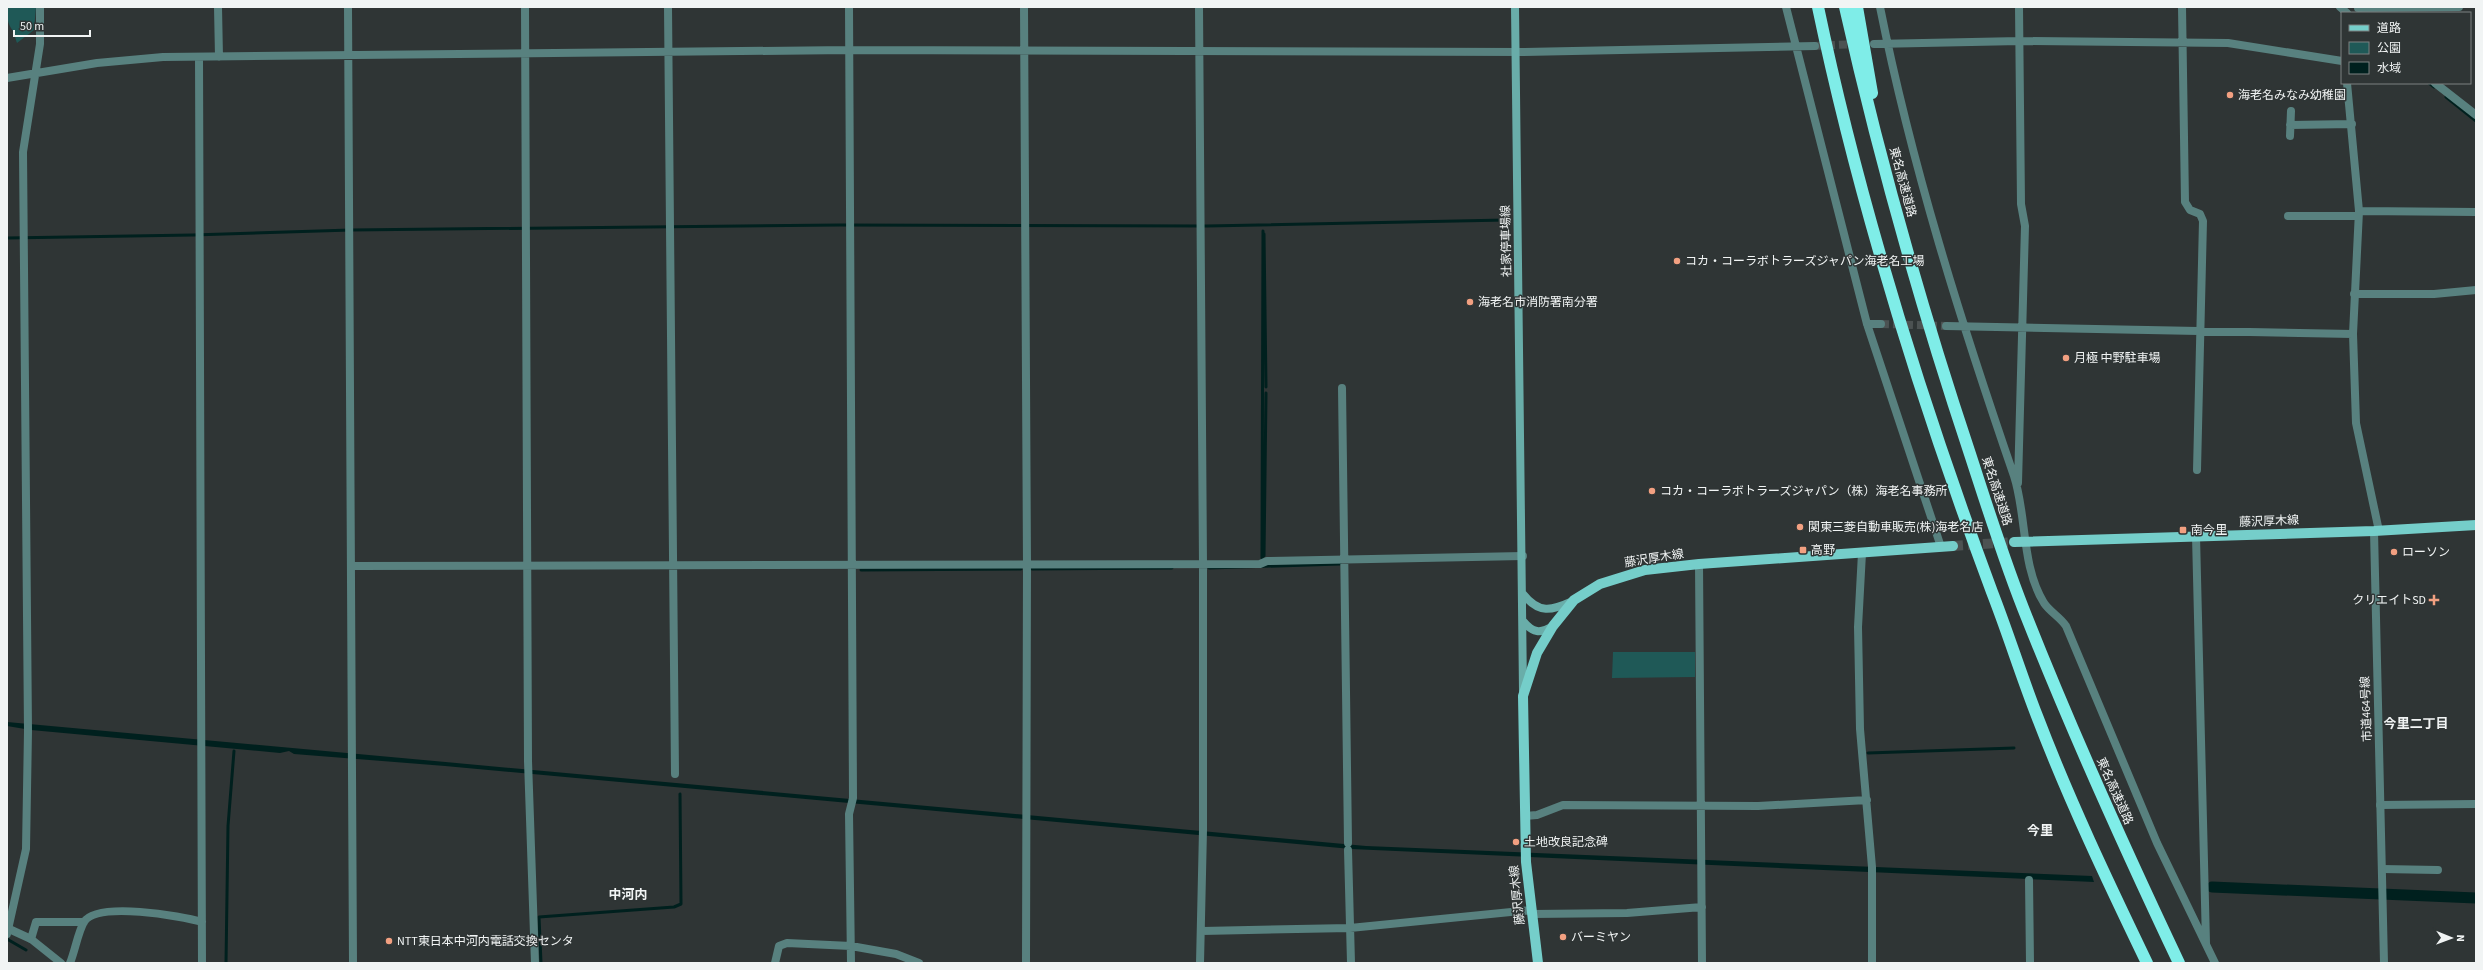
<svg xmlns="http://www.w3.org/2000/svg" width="2483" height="970" font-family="'Source Sans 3','Noto Sans JP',sans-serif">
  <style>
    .green { fill: #1f5957 }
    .water { fill: #00201e }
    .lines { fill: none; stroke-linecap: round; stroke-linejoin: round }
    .stream { stroke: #00201e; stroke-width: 3 }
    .canal { stroke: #00201e; stroke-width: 11 }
    .minor-tunnel { stroke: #4c5252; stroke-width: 8; stroke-dasharray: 8 4; stroke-linecap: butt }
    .primary-tunnel { stroke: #4c5252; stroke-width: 10; stroke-dasharray: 10 5; stroke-linecap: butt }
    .minor { stroke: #58817f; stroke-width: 8 }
    .tertiary { stroke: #58817f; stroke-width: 8 }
    .secondary { stroke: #69ada9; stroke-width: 8 }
    .primary { stroke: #75ceca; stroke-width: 10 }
    .motorway { stroke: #7fede8; stroke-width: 12 }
    .poi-dot { fill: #f2a081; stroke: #2f3535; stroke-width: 1.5 }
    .labels { text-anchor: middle; stroke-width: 3; stroke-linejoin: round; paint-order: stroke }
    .poi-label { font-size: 12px; fill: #f1f4f4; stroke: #2f3535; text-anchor: start }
    .street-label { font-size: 12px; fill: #f1f4f4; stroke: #2f3535 }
    .neighbourhood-label { font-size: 13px; font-weight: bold; fill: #f1f4f4; stroke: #2f3535 }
  </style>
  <rect width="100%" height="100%" fill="#2f3535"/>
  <path class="green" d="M7 7H36L34 30 17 43C15 39 15 34 13 31 7 23 7 17 7 7Z
    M1613 652H1695V677L1612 678Z"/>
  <path class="water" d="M7 722 1366 846 2092 876 2094 882 1351 849 445 766 294 754 289 751 280 753 31 730 7 726Z"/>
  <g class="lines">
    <path class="stream" d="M2429 83 2434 87
      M2446 97 2476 121
      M1264 234 1266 387
      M7 238 193 235 351 230 840 225 1207 226 1506 220
      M1264 556 1266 393
      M1262 558 1263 231
      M1209 568 1340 564
      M1032 569 1172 568
      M861 570 1021 569
      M1868 753 2014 748
      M7 939 26 950
      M226 963 228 826 234 751
      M541 963 539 917 674 907 681 904 680 794"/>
    <path class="canal" d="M2212 887 2476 898"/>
    <path class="minor-tunnel" d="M1815 46 1857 44
      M1881 324 1946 326"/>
    <path class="primary-tunnel" d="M1953 546 2014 542"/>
    <path class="minor" d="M218 7 219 57
      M348 7 353 963
      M525 7 528 761 535 963
      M668 7 675 774
      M849 7 853 798 849 814 851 963
      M1024 7 1027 565 1026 963
      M1199 7 1203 564V830L1200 963
      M1786 7 1867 324 1941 547
      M1880 7C1912 167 1961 322 2014 476 2027 516 2021 566 2044 603 2050 612 2060 617 2066 626L2157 843 2215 963
      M2182 7 2185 202 2190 210 2200 214 2203 221 2197 470
      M2340 7 2347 13
      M2358 8 2459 7
      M1874 44 2020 41 2228 43 2342 61
      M199 57 202 963
      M7 78 97 63 163 57 849 50 1524 52 1815 46
      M2347 83 2359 211 2353 334 2356 423 2379 531
      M2435 83 2476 115
      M2290 125 2352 124
      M2290 136 2291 111
      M2359 211 2476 212
      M2288 216H2358
      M2354 294H2434L2476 290
      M1867 324H1881
      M1946 326 2353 334
      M1342 388 1348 843
      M2018 483 2025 226 2021 204 2019 7
      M2196 536 2206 943
      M1862 553 1858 627 1860 729 1872 867V963
      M1699 564 1702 963
      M351 566 1260 564 1267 561 1523 556
      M2380 805 2476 804
      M1525 816 1537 815 1563 805 1758 806 1867 800
      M1348 850 1351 963
      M2382 869 2438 870
      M2029 880 2030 963
      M1532 914 1627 913 1702 907
      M1202 931 1350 928 1532 910
      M7 934 26 849 28 731 23 152 40 44V7
      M31 939 36 922H84
      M70 963C75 951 78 932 84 922 97 901 181 916 202 922
      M775 963 779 946 787 943 851 946 896 954 919 963"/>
    <path class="tertiary" d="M2374 531 2384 963
      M7 928 31 939 61 963"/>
    <path class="secondary" d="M1515 7 1523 691
      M1523 594C1539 614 1551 611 1573 601
      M1523 621C1533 633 1540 634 1553 626"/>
    <path class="primary" d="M2014 542 2374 531 2476 525
      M1538 963 1526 862 1523 696 1537 653 1553 626 1574 600 1600 584 1645 570 1699 564 1953 546"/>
    <path class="motorway" d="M1818 7C1860 207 1921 401 1992 592 2008 633 2021 675 2037 716 2069 800 2108 882 2147 963
      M1845 7C1879 158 1921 307 1970 454 1988 509 2005 564 2027 618 2073 734 2125 849 2179 963
      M1857 7 1872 93"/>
  </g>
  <g class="poi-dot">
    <circle cx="2230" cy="95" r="4"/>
    <circle cx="1677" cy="261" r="4"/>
    <circle cx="1470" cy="302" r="4"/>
    <circle cx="2066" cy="358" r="4"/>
    <circle cx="1652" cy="491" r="4"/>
    <circle cx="1800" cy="527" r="4"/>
    <rect x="2179" y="526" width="8" height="8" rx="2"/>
    <rect x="1799" y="546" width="8" height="8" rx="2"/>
    <circle cx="2394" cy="552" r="4"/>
    <path d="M2432 594h4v4h4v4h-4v4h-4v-4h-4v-4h4z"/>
    <circle cx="1516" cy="842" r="4"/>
    <circle cx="1563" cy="937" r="4"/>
    <circle cx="389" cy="941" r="4"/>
  </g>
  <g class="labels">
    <g class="poi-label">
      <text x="2238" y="99">海老名みなみ幼稚園</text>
      <text x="1685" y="265">コカ・コーラボトラーズジャパン海老名工場</text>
      <text x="1478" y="306">海老名市消防署南分署</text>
      <text x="2074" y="362">月極 中野駐車場</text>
      <text x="1660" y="495">コカ・コーラボトラーズジャパン（株）海老名事務所</text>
      <text x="1808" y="531">関東三菱自動車販売(株)海老名店</text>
      <text x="2191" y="534">南今里</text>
      <text x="1811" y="554">高野</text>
      <text x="2402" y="556">ローソン</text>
      <text x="2426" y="604" text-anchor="end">クリエイトSD</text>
      <text x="1524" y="846">土地改良記念碑</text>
      <text x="1571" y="941">バーミヤン</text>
      <text x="397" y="945">NTT東日本中河内電話交換センタ</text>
    </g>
    <g class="street-label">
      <text transform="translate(1903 182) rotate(75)" y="4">東名高速道路</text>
      <text transform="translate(1506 241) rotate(-91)" y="4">社家停車場線</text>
      <text transform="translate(1997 491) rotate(72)" y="4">東名高速道路</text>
      <text transform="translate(2269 521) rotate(-2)" y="4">藤沢厚木線</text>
      <text transform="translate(1654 558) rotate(-9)" y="4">藤沢厚木線</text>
      <text transform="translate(2366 709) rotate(-92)" y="4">市道464号線</text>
      <text transform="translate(2115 791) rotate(66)" y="4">東名高速道路</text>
      <text transform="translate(1517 895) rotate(-96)" y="4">藤沢厚木線</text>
    </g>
    <g class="neighbourhood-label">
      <text x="2416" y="728">今里二丁目</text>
      <text x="2040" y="835">今里</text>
      <text x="628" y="899">中河内</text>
    </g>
  </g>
  <rect width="2483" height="970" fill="none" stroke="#f1f4f4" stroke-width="16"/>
  <rect x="2341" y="12" width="130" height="72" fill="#2f3535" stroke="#7d8181"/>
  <rect x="2349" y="25" width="20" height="6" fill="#75ceca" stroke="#7d8181"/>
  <text x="2377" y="32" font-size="12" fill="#f1f4f4">道路</text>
  <rect x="2349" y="42" width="20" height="12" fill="#1f5957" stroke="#7d8181"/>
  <text x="2377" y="52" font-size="12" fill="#f1f4f4">公園</text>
  <rect x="2349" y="62" width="20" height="12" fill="#00201e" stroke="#7d8181"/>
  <text x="2377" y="72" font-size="12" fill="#f1f4f4">水域</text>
  <g transform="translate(2451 938) rotate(91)" stroke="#2f3535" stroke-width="3" paint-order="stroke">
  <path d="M0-3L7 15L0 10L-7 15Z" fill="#f1f4f4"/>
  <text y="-6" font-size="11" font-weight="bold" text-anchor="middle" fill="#f1f4f4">N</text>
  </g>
  <path d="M14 30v6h76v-6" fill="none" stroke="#f1f4f4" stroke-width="2"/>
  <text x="20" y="30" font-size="12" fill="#f1f4f4" stroke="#2f3535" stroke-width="3" paint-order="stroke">50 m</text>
</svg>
